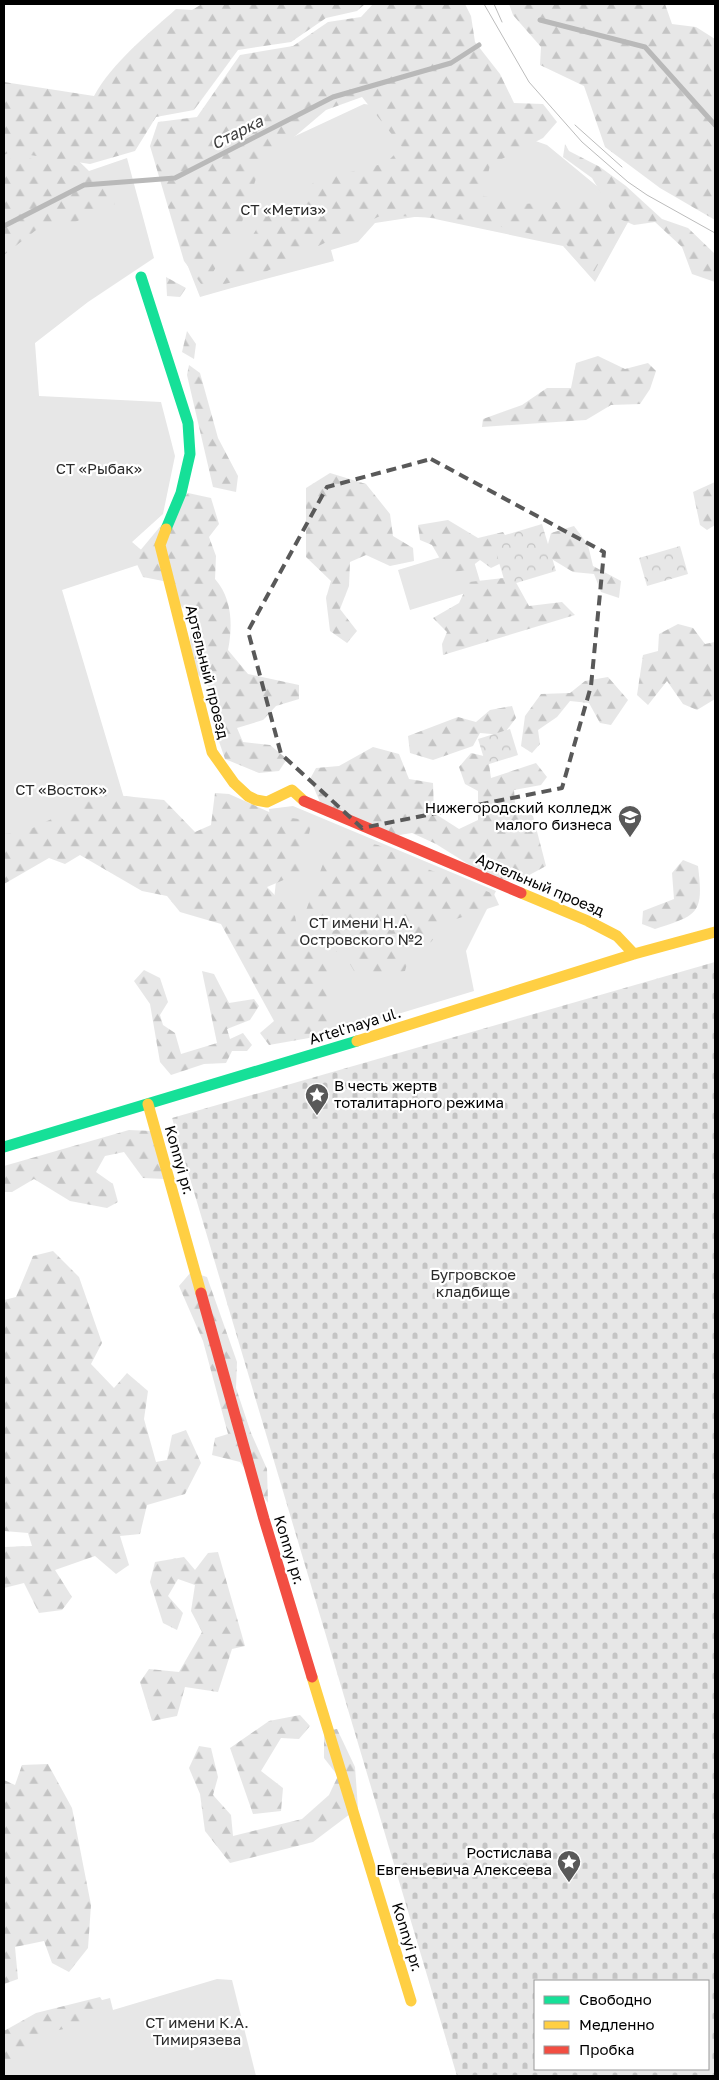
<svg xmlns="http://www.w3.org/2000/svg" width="719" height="2080" font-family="'Golos Text',sans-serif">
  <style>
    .green { fill: #e7e7e7 }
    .forest { fill: url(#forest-firs) }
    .cemetery { fill: url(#cemetery-stones); fill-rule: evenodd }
    .park { fill: url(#park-crowns) }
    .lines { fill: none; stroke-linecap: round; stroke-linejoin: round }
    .stream { stroke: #b9b9b9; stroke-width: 5 }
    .fast { stroke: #16e098; stroke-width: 11 }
    .slow { stroke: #ffcf43; stroke-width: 11 }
    .jam { stroke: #f24e42; stroke-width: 11 }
    .tram { stroke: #bcbcbc; stroke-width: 1 }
    .marked { fill: none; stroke: #595959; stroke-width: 4; stroke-dasharray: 10 6; stroke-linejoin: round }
    .labels { text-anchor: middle; stroke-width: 4.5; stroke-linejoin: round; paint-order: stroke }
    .park-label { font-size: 15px; fill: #2b2b2b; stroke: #fff }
    .street-label { font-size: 15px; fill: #000; stroke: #fff }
    .poi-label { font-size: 15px; fill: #000; stroke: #fff; text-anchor: end }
    .water-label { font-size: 16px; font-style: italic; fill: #3c3c3c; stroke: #fff }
  </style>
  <defs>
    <pattern id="forest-firs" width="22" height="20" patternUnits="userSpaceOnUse" patternTransform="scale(1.25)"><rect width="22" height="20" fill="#e7e7e7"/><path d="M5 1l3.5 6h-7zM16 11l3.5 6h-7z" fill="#c4c4c4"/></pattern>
    <pattern id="cemetery-stones" width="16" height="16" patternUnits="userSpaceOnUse" patternTransform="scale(1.25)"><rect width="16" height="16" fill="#e7e7e7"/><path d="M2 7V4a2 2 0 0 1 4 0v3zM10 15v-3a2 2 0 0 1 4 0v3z" fill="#c4c4c4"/></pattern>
    <pattern id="park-crowns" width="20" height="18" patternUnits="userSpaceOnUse" patternTransform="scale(1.25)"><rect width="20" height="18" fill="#e7e7e7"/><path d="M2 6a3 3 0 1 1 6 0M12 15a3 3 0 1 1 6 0" fill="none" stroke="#c4c4c4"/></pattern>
  </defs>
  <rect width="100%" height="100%" fill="#fff"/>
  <path class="green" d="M364 104 460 115 547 145 632 215 595 282 563 246 421 216 375 223 358 242 331 250 334 261C289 273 245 284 200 297L187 264 231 166Z
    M55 138 89 171 127 158 154 258 88 302 35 343 39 396 161 402 175 456 163 514 132 542 153 560 62 590 124 798 79 847 4 851V146Z
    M470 548 482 588 410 610 398 570Z
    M293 806 496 891 466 951 474 991 315 1039 307 1023 273 909 277 872 269 809Z
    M217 1979 232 1980 256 2076H4V2039L56 2012 110 1998 113 2010Z"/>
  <path class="forest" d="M202 4H365L357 11 326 18 291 42 238 50 194 110 156 117 135 151 90 164 10 152 4 155V82L94 96C113 62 147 35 176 9L192 10Z
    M373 4H465L471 16 475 42 500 74 514 103 543 104 557 122 543 138 490 165 483 196 523 204 587 200 619 225 594 272 563 241 471 220 382 215 263 273 222 285 269 209H299L314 181 386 163 402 147 362 97 326 110 260 166 242 222 204 288 184 261 150 146 158 122 197 117 240 55 293 46 328 22 361 17Z
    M509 4H665L672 24 696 27 715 39V220L660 188 605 147 584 86 540 65 541 47 513 15Z
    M565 144 569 151 600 167 626 186 662 219 688 228 715 254V282L692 274 682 247 655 222 634 225 615 217 592 178 563 157Z
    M16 157 72 164 111 183 115 204 73 223 40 227 4 255V161Z
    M166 277 186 288 180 297 167 296Z
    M187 331 196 344 194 359 182 352Z
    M598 356 625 369 648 363 656 371 650 389 640 404 611 405 586 420 482 427 483 419 522 405 547 388H571L576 363Z
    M189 365 200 373 218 438 238 476 236 492 213 487 187 375Z
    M330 473 366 484 390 514 393 536 413 548 414 561 390 566 366 555 350 562 349 586 340 609 357 631 347 643 330 631 326 598 331 581 306 557V488Z
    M715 482V525L707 530 700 525 693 492Z
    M188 493 211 498 219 524 209 537 216 556 215 579C232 598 233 625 228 650L248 674 299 685V699L276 706 263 720 237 728 243 742 270 745 287 759 279 771 259 773 225 759 212 721V691L196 672 190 640 192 617 180 605 173 583 143 577 134 558Z
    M448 520 478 538 503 532 518 555 491 568 480 560 467 570 454 572 443 564 432 545 420 540 418 525Z
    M574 526 588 545 593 566 621 581 619 598 601 592 594 574 573 572 545 555 551 533Z
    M513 577 529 606 562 602 575 615 443 655 442 644 447 632 433 618 459 603 469 582Z
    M678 624 693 628 705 644 715 642V699L697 710 683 704 667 681 648 705 637 695 643 655 658 651 659 634Z
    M608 677 628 700 611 725 600 723 589 703 570 701 557 717 538 730 540 744 532 753 521 746 525 716 541 694 570 693 585 681Z
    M512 706 516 718 503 735 480 733 473 746 433 760 410 753 408 736 458 717 476 722 490 710Z
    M373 747 399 754 409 779 433 783 434 813 459 829 478 820V791L465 784 459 767 471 753 488 757 491 778 536 763 547 777 541 785 514 790 515 803 533 816 546 866 520 880 492 879 436 844 412 833 393 836 326 816 310 779 316 768 339 766Z
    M215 793 229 794 278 816 312 821 300 873 267 887 295 916 301 946 329 964 330 995 326 1035 269 1045 260 1033 274 1021 221 924 180 912 167 896 142 891 80 855 65 864 49 858 4 884V834L22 833 104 794 164 800 195 832 211 825Z
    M348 840 378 845 422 867 494 894 499 905 447 922 431 942 411 949 405 971 375 981 354 971 344 954 328 949 304 916 323 864Z
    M683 860 698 866C704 914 698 915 655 929L642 924 643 911 674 899 672 873Z
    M144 970 160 978 168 1002 160 1015 163 1025 175 1033 181 1054 217 1043 202 971 214 974 229 1003 254 999 259 1006 250 1020 227 1029 230 1039 243 1033 252 1045 247 1051H232L226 1063 204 1064 171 1075 160 1062 150 1004 134 981Z
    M129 1130 152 1131 165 1179 143 1178 124 1152 105 1156 96 1172 113 1184 118 1202 107 1208 70 1201 34 1179 12 1192H4V1166Z
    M53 1251 79 1277 102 1343 91 1364 114 1388 127 1373 148 1391 144 1419 156 1462 167 1460 172 1435 186 1430 201 1463 185 1494 147 1505 140 1534 120 1536 129 1565 116 1574 95 1556 55 1570 72 1597 62 1610 39 1613 24 1583 4 1588V1547L32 1546 28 1533 4 1531V1300L16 1297 33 1256Z
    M191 1272 207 1277 237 1362 236 1388 251 1433 267 1469 268 1503 240 1462 212 1455 215 1438 228 1434 203 1341 179 1286Z
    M218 1552 245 1646 232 1649 218 1692 185 1687 177 1716 152 1721 140 1682 149 1669 179 1672 202 1632 191 1611 195 1585 178 1579 168 1596 183 1613 177 1630 163 1623 150 1582 155 1562 184 1557 195 1570 208 1553Z
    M300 1715 310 1726 299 1739 281 1738 261 1771 283 1788 281 1811 253 1814 230 1748 269 1721Z
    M337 1729 355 1767 358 1808 313 1842 230 1863 205 1831 200 1794 189 1768 199 1746 211 1748 218 1777 213 1795 231 1815 233 1836 302 1819 329 1795 338 1776 324 1758V1731Z
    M48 1764 72 1808 91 1905 88 1948 69 1972 52 1963 44 1941 15 1947 18 1979 4 1984V1780L15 1785 22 1765Z
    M100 1997 107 2008 91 2023 50 2032 31 2053 4 2061V2031L36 2013Z"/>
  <path class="cemetery" d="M715 962V2076H457L172 1118ZM535 1981H708V2069H535Z"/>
  <path class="park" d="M542 524 556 571 506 586 492 539Z
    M680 546 688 574 647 586 639 558Z
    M510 729 518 755 486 765 478 739Z"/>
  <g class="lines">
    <path class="stream" d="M540 20 645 47 715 125
      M4 226 84 185 175 178 333 97 451 63 479 45"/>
    <path class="fast" d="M141 277 188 423 190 454 181 493 166 529
      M4 1147 357 1041"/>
    <path class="slow" d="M166 529 160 545 212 752 234 783 248 796 256 800 267 802 292 790 304 801
      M521 893 588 921 617 936 634 954
      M357 1041 634 954 715 932
      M148 1104 201 1293
      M312 1677 411 2001"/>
    <path class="jam" d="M304 801 521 893
      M201 1293 264 1519 312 1677"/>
    <path class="tram" d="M484 4 529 82 582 142 628 182 647 195 715 233
      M494 4 502 22
      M575 125 622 167"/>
  </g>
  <path class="marked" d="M431 459 604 552 591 686 562 788 362 828 281 754 248 631 327 487Z"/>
  <defs>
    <g id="university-pin" transform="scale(1.25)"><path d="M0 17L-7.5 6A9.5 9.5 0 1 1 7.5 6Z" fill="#595959" stroke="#fff"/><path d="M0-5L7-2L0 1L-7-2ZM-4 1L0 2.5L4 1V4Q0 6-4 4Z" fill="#fff"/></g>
    <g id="sight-pin" transform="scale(1.25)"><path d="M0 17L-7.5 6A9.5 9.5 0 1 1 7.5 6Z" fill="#595959" stroke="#fff"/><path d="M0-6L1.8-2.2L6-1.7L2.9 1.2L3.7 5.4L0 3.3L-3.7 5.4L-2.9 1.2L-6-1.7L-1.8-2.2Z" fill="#fff"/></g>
  </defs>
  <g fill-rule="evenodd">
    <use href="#university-pin" x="630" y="817"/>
    <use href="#sight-pin" x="317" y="1095"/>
    <use href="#sight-pin" x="569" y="1862"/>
  </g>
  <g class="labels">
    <g class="park-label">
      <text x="283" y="215">СТ «Метиз»</text>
      <text x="99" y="474">СТ «Рыбак»</text>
      <text x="61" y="795">СТ «Восток»</text>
      <text x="361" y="928">СТ имени Н.А.<tspan x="361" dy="17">Островского №2</tspan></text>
      <text x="473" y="1280">Бугровское<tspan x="473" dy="17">кладбище</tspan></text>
      <text x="197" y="2028">СТ имени К.А.<tspan x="197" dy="17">Тимирязева</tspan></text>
    </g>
    <g class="street-label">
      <text transform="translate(207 672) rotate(76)" y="5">Артельный проезд</text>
      <text transform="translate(540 885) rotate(23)" y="5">Артельный проезд</text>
      <text transform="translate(355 1026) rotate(-17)" y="5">Artel'naya ul.</text>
      <text transform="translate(179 1160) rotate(74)" y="5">Konnyi pr.</text>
      <text transform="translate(289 1550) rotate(73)" y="5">Konnyi pr.</text>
      <text transform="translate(407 1937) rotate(73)" y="5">Konnyi pr.</text>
    </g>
    <g class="poi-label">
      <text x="612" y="813">Нижегородский колледж<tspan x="612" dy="17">малого бизнеса</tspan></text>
      <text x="334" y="1091" text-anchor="start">В честь жертв<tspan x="334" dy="17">тоталитарного режима</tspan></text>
      <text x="552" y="1858">Ростислава<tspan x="552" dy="17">Евгеньевича Алексеева</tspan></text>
    </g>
    <g class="water-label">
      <text transform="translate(237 132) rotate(-27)" y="6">Старка</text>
    </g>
  </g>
  <rect width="719" height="2080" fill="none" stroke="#000000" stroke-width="10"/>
  <rect x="534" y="1980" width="175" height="90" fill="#ffffff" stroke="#999999"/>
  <rect x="544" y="1996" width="25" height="8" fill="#16e098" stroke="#999999"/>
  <text x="579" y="2005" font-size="15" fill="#000000">Свободно</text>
  <rect x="544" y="2021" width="25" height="8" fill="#ffcf43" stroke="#999999"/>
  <text x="579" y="2030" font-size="15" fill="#000000">Медленно</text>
  <rect x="544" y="2046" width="25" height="8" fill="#f24e42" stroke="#999999"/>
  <text x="579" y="2055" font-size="15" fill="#000000">Пробка</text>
</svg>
